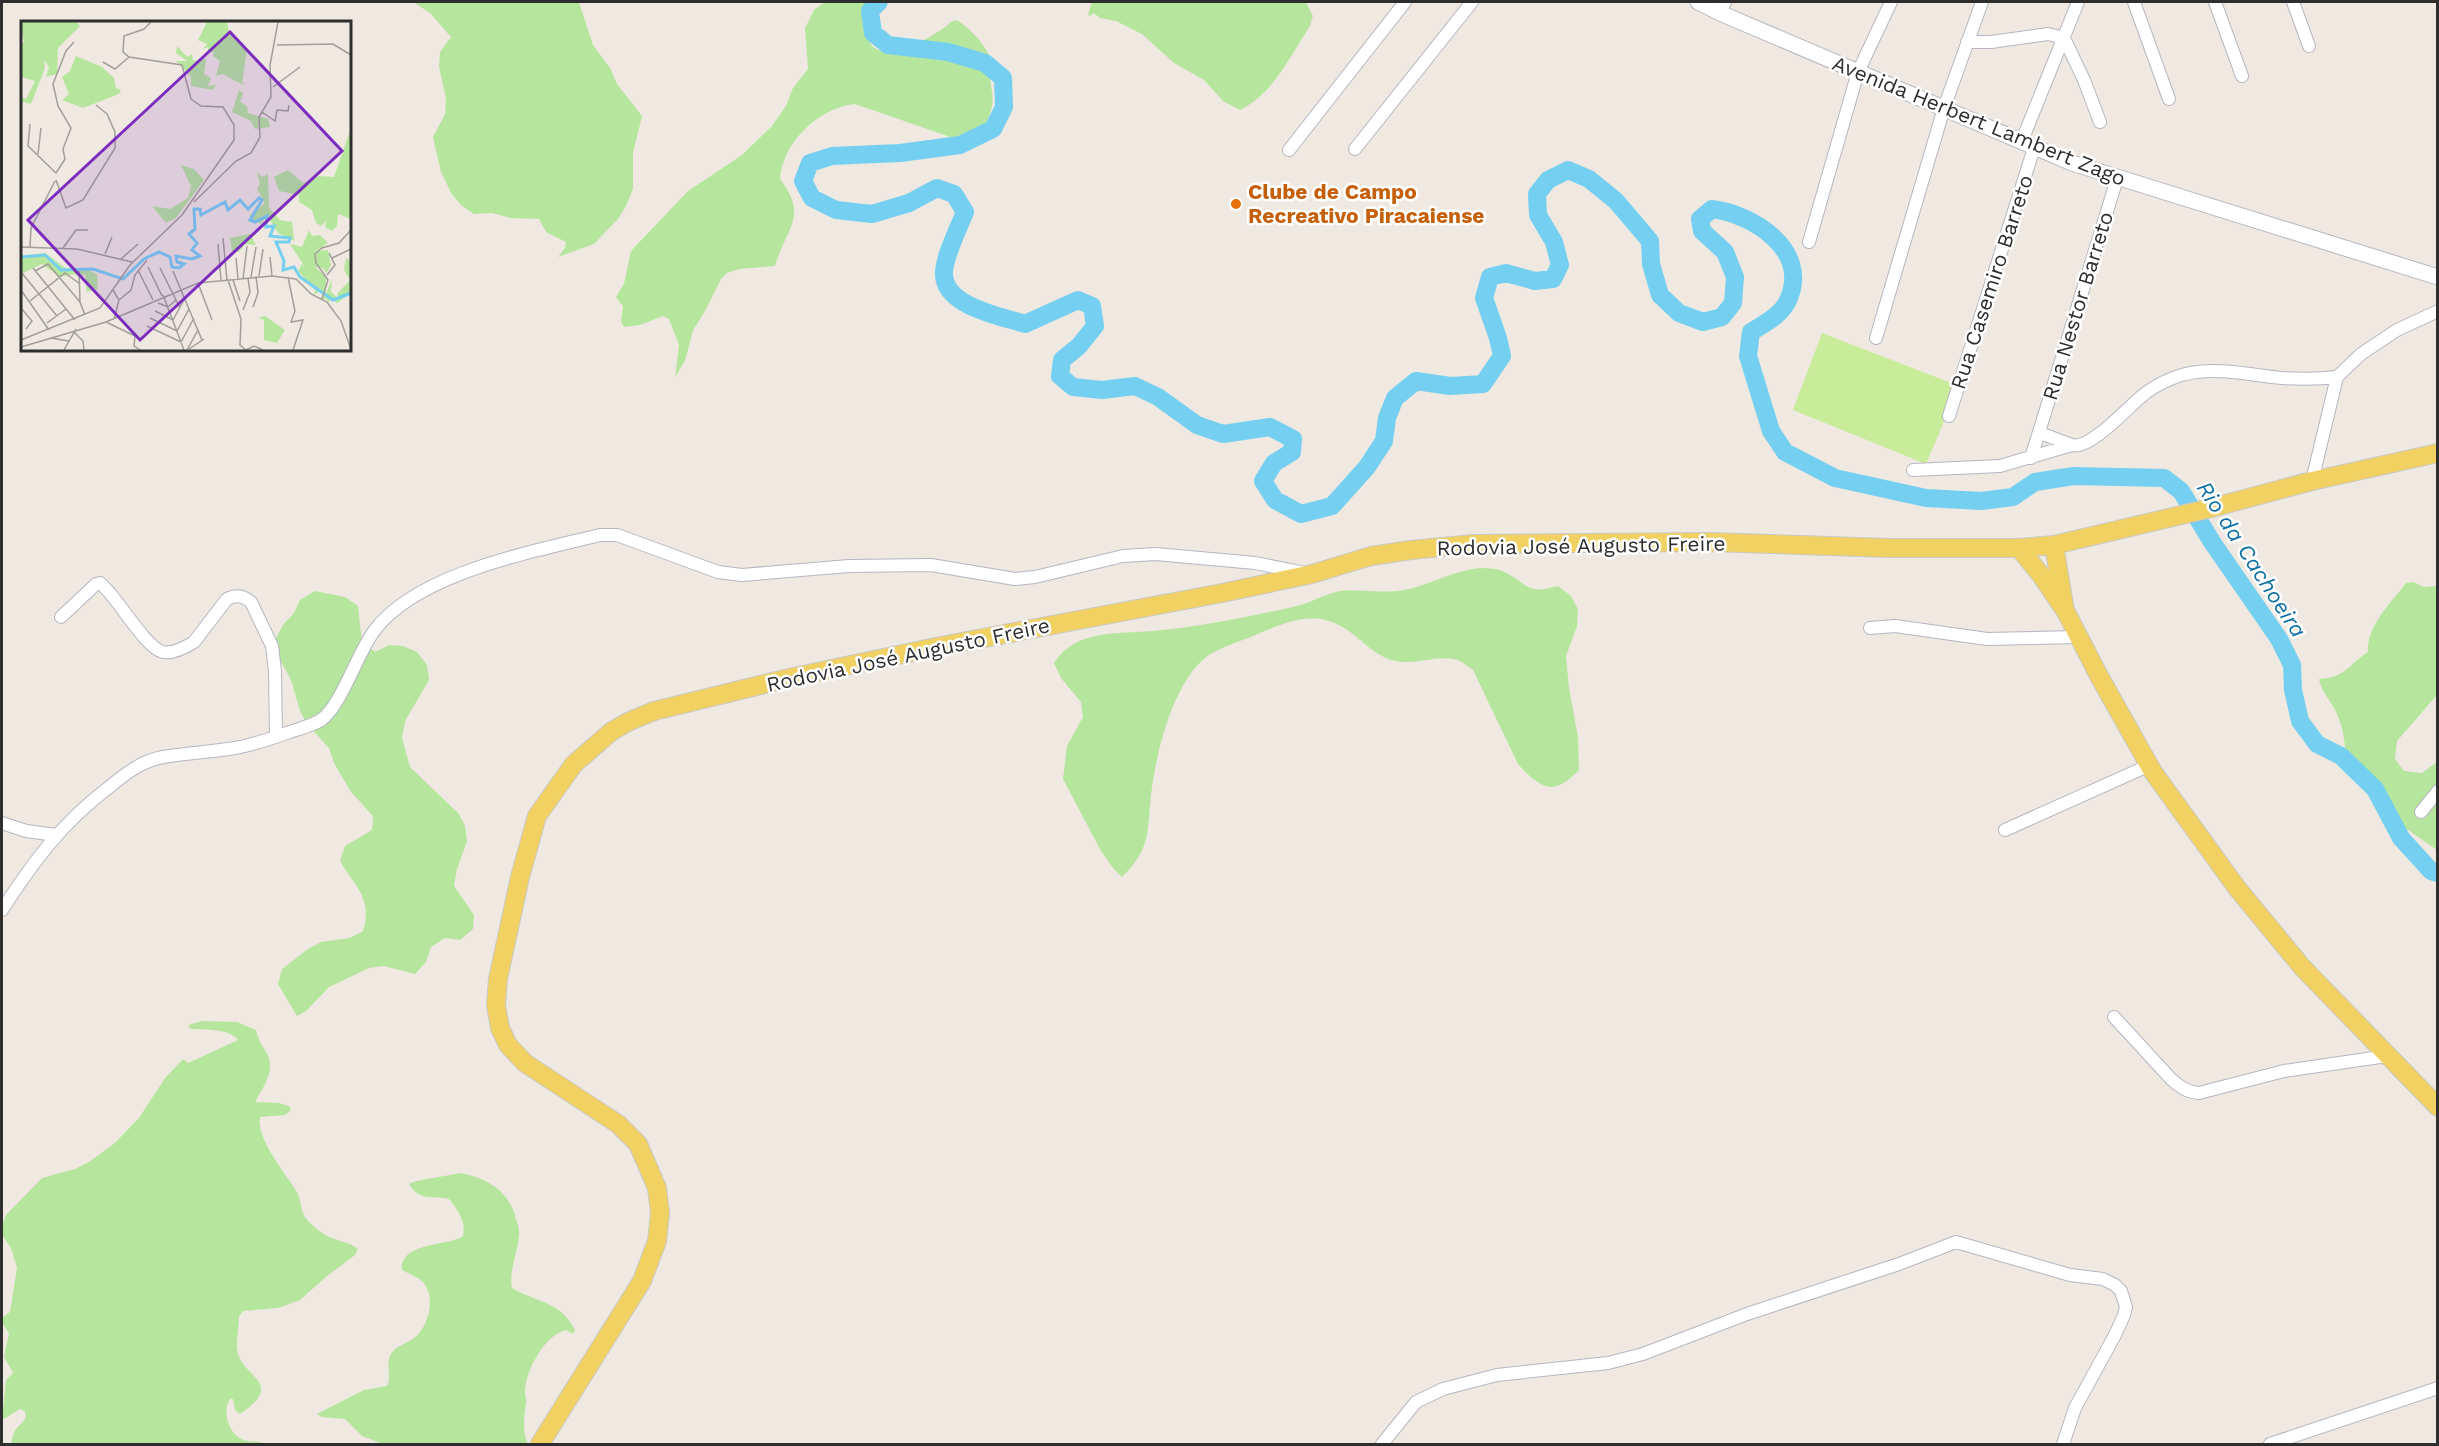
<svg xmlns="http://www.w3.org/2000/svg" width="2439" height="1446" font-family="'Work Sans',sans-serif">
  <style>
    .green { fill: #b6e59e }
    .pitch { fill: #c9ec9a }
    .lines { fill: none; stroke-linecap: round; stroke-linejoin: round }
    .river { stroke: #75cff0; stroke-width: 18 }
    .minor-casing { stroke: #b4b7c1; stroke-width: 14 }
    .tertiary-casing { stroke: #b4b7c1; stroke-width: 17 }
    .primary-casing { stroke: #c9c9c9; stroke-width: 20 }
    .minor { stroke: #fff; stroke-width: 12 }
    .tertiary { stroke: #fff; stroke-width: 15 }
    .primary { stroke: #f2d163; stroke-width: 18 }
    .food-dot { fill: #e8710a; stroke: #fff; stroke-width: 2 }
    .labels { text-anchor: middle; stroke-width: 5; stroke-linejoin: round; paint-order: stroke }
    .street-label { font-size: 21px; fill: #2e2e2e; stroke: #fff }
    .food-label { font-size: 21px; font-weight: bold; fill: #c56008; stroke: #fff; text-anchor: start }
    .water-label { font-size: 22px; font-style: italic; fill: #0d6fa3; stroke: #fff }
    .inset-river { fill: none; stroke: #75cff0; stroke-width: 3 }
    .inset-road { fill: none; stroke: #a29e99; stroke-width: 1.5 }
    .view { fill: #7b2cbf; fill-opacity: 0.15; stroke: #7b2cbf; stroke-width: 3 }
    .inset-edge { fill: none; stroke: #2e2e2e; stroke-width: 3 }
  </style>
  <rect width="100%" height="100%" fill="#efe9e1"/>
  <path class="green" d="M413 2H579L593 45 610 68 617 84 642 116 633 153V189L626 206 618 219 594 244 558 257 565 248 566 242 546 232 539 219 511 218 492 213 474 214 461 205 451 193 441 172 433 137 445 114 446 99 439 67 440 52 451 37 430 13Z
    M825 2H875C870 11 869 18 868 28 864 76 937 37 952 21L957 20C973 31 986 45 993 64 986 81 995 90 992 106 990 117 984 127 980 137L956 139 855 104C818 108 783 142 780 179 809 217 786 228 775 266L739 269 727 273 721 279 704 313 693 330 685 361 675 377 679 345 669 319 663 316 640 325 624 327 621 322 623 306 616 297 624 284 631 251 688 191 742 155 772 126 786 106 793 88 808 69 805 28 814 10Z
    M1092 2H1306L1313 16 1310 26C1290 56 1274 93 1240 110L1223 101 1204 80 1174 63 1142 34 1116 21 1100 18 1094 13 1090 16 1088 15Z
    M1483 568C1489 569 1496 568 1502 571 1528 582 1524 596 1558 586L1571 596 1578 609 1577 626 1566 656 1569 688 1578 737 1579 770C1553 797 1541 789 1518 764L1473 670C1469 667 1463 662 1458 660 1435 653 1410 669 1386 658 1364 648 1350 625 1325 620 1301 614 1272 628 1251 637 1237 642 1222 647 1209 655 1173 680 1156 753 1151 795 1147 832 1151 849 1122 877L1113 868 1101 851 1063 779 1067 746 1083 717 1081 702 1061 678 1054 663C1076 629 1117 634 1153 631 1199 627 1247 617 1293 607 1309 604 1324 594 1340 591 1362 589 1383 594 1404 590 1431 585 1456 569 1483 568Z
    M2413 582 2424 587 2436 586 2438 588 2437 695 2397 741 2395 759 2404 771 2422 773 2437 762V850L2385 814 2374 803 2358 775 2346 764C2346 746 2343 724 2334 708 2328 698 2321 690 2319 679 2346 677 2347 666 2368 652 2367 625 2391 603 2406 583Z
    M315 591 345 597 358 606 362 642 375 652 389 645 403 646 417 652 427 665 429 680 405 721 402 738 410 767 459 814 465 826 467 841 457 869 454 886 474 915 473 929 460 940 445 938 431 947 426 962 415 974 384 966 369 968 329 987 306 1011 297 1016 278 984 282 969 308 949 321 942 350 938 363 931C373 898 355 887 340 861L345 846 372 830 373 816 351 792 334 763 329 748 307 724 300 711 291 680 277 654 275 640 283 625 294 613 300 600Z
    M202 1021 237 1022 256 1030C258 1041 263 1046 268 1056 275 1072 262 1089 255 1102L279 1103 289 1106 291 1110 285 1115 260 1117C256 1139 286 1174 297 1192 302 1202 300 1214 309 1222 315 1228 324 1235 332 1238 341 1242 350 1242 358 1249L355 1255 327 1276 300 1300 278 1308 243 1311 239 1316C239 1327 236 1340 237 1349 240 1378 288 1382 240 1414L235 1410 233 1399H230C221 1413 230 1438 247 1441 255 1442 259 1441 266 1444H11C12 1439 13 1433 16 1429 22 1422 27 1421 25 1411L20 1409 2 1420 6 1380 13 1373 4 1357 9 1333 2 1323V1318L10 1312 17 1268 11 1248 2 1235V1226L6 1215 42 1178 75 1169 89 1162 115 1143 139 1118 165 1078 183 1059 188 1063 238 1040C229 1028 205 1030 191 1029L188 1026 191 1024Z
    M459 1173C487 1177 510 1192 516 1219 518 1225 520 1231 519 1237 517 1254 509 1271 512 1288 537 1303 561 1301 575 1330L573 1334 566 1330C545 1335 527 1368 525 1389 524 1394 527 1398 526 1403 524 1415 522 1433 528 1444H383L362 1436 345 1419 322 1417 317 1414 364 1390 387 1386C392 1376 385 1365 391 1354 396 1345 407 1344 414 1338 429 1327 436 1297 423 1282 418 1277 409 1274 402 1270 400 1241 448 1247 463 1236 466 1221 458 1210 449 1199 436 1195 420 1203 409 1184 414 1180 449 1176 459 1173Z"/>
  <path class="pitch" d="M1822 333 1959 386 1926 464 1793 410Z"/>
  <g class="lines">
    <path class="river" d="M879 2 870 11 873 33 888 45 948 52 985 63 1003 78 1004 107 993 129 960 145 900 153 832 156 810 163 803 181 812 198 836 210 872 214 909 203 937 188 954 194 965 212C959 227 944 257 944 273 943 306 1000 316 1025 324L1078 300 1092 306 1095 326 1079 346 1062 360 1060 376 1073 387 1102 390 1135 386 1158 397 1197 425 1223 434 1270 427 1293 439 1292 452 1274 463 1263 481 1275 500 1301 514 1332 506 1367 467 1384 441 1387 418 1395 398 1416 381 1450 386 1483 384 1502 356 1498 338 1484 298 1490 277 1506 273 1535 281 1553 279 1560 265 1554 242 1538 215 1537 194 1548 180 1568 170 1589 179 1616 201 1650 241 1651 264 1660 295 1679 313 1703 322 1722 317 1733 303 1735 277 1725 252 1702 231 1700 219 1712 209C1753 214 1809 250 1789 298 1783 314 1766 323 1751 332L1748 356 1771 431 1785 452 1835 478 1926 498 1981 501 2013 497 2035 482 2074 476 2164 478 2181 491 2212 542 2279 639 2292 665 2293 690 2300 721 2317 744 2341 756 2375 789 2401 838 2431 871 2438 873"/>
    <g class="minor-casing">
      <path id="minor" d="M2134 2 2169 99
        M2215 2 2242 76
        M2293 2 2309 46
        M1720 13 1725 2
        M1967 42H1991L2048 34 2064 38 2084 80 2100 122
        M2021 143 2078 2
        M1355 149 1472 2
        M1289 150 1405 2
        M1809 242 1858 72 1891 2
        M1876 338 1944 108 1982 2
        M1949 416 2034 148
        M2040 433 2072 445
        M2031 458 2117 179
        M1913 470 2000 466 2072 445C2090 450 2127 408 2142 396 2150 389 2163 382 2173 378 2208 364 2247 375 2282 378 2301 379 2319 379 2337 377
        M2312 481 2337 377 2361 354 2397 330 2438 311
        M61 617 96 584 100 583C117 596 145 648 163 652 173 654 186 647 194 642L227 599C237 594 243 596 251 602L272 646 275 671 276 737
        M1870 628 1895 626 1987 639 2079 637
        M2421 812 2438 791
        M2 823 26 831 56 835
        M2005 830 2150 765
        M2 910C33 862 62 823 108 788 125 774 141 761 163 757 187 753 211 752 235 748 253 745 270 739 287 733 298 729 311 726 321 720 341 706 357 654 374 631 417 573 532 552 600 535H617L718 572 742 575 849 566 931 565 1015 579 1035 577 1123 556 1156 554 1255 563 1305 573
        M2114 1017 2171 1079C2180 1087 2187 1092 2199 1093L2284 1071 2387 1056
        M1382 1444 1416 1402 1443 1389 1497 1375 1608 1363 1643 1354 1747 1314 1899 1264 1956 1242 2070 1275 2103 1279 2115 1285 2121 1291 2126 1307 2124 1315 2115 1335 2075 1408 2063 1444
        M2270 1444 2438 1388"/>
    </g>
    <g class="tertiary-casing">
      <path id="tertiary" d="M1698 2 1720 13 2072 163 2438 277"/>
    </g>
    <g class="primary-casing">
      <path id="primary" d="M2054 545 2064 605
        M2019 548 2041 575 2066 612 2099 676 2153 772 2237 888 2302 967 2438 1107
        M540 1444 642 1281 657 1241 660 1213 657 1188 638 1144 618 1124 525 1063 508 1045 500 1028 496 1005 498 979 520 877 537 816 574 764 612 731 630 721 654 711 789 678 936 647 1222 593 1312 574 1371 556 1411 550 1474 544 1710 542 1889 548H2019L2054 545 2211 508 2312 481 2438 453"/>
    </g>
    <use href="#minor" class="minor"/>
    <use href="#tertiary" class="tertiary"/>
    <use href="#primary" class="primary"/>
  </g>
  <circle class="food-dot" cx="1236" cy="204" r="6"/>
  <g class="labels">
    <g class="street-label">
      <text transform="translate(1979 121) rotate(22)" y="7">Avenida Herbert Lambert Zago</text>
      <text transform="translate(1992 282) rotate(-72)" y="7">Rua Casemiro Barreto</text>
      <text transform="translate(2078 306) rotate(-73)" y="7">Rua Nestor Barreto</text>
      <text transform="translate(1581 546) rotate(-1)" y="7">Rodovia José Augusto Freire</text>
      <text transform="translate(908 655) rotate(-12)" y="7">Rodovia José Augusto Freire</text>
    </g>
    <g class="food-label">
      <text x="1248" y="199">Clube de Campo<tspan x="1248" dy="24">Recreativo Piracaiense</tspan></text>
    </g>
    <g class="water-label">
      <text transform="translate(2252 559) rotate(57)" y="8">Rio da Cachoeira</text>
    </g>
  </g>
  <g transform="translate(21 21)">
    <rect width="330" height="330" fill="#efe9e1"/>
    <path d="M0 1H56L59 5 37 27 36 53 25 56 28 46 23 39 24 47 10 83 0 80 1 76 5 78 14 60 0 56V22L3 21ZM186 1H206L209 15 212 13 226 29 221 63 226 61 222 64 202 53 195 55 199 40 192 35 193 31 187 32V26L182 28 186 23 177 19ZM156 25 166 36 171 33 172 40 185 38 183 53 190 57 187 65 195 64 192 69 170 65V56L155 40H166L155 32ZM55 35 81 46 93 57 95 67 100 69 98 73 62 87 41 79 48 73 41 56 49 50ZM218 69 222 72 219 81 226 85 227 92 247 98 249 106 234 108 230 100 211 91ZM330 107V198L317 193 316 205 311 210 304 206 305 200 300 205 295 202 291 189 278 181V174L258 170 253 156 267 149 282 162 298 155 313 156ZM160 144 173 148 183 159 155 197 145 202 131 185 149 188 167 177 170 165ZM236 151 241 156 247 153 248 187 259 199 271 201 273 220 257 212 246 194 240 203 230 198 229 194 244 182 236 168 239 163ZM288 209 291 215 299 214 307 222 295 230 307 229 310 245 305 252 302 247 294 246 305 256V273L311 258 310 271 318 278 316 273 329 259 323 249 325 237 330 241V272L316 282 310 276 308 281 304 277 302 279 300 269 293 274 294 269 277 250 281 243 284 246 269 223 281 226ZM229 213 235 224 224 223 218 231 211 230 209 217ZM24 232 47 249 62 247 76 253 77 268 66 271 64 252 60 257 53 253 39 256 21 243 0 253V235ZM244 295 264 309 256 322 243 319V299L237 297Z" fill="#b6e59e"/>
    <path class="inset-river" d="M0 236 24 234 40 249 72 248 102 258 123 238 138 231 149 236 151 246 158 247 163 243 156 241 155 235 171 238 179 235 171 229 176 222 168 213 174 208 173 188H179L180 194 204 181 207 189 219 179 227 188 238 177 241 179 229 199 234 201 246 195 245 206 253 205 249 215 269 217 268 221H255L263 240 262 249 273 246 279 256 312 279 330 272"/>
    <path class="inset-road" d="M256 24 312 23 330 34M82 41 94 48 108 36M252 66 279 46M241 91 254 100 256 89 267 90 268 84M9 103 7 125 35 152M17 133 20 107M35 152 44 138 42 128 50 107 37 85 32 63 45 30 53 21M35 159 45 187 62 179 94 127V111L86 93 75 84M173 181 215 140 230 132 239 116 238 96 250 76 249 44 257 1M202 217 206 259M197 223 200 259M0 226 56 228 111 241M9 226 10 207 34 160M42 227 55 209H67M84 233 91 216M249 236 251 255M215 237 217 258M311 237 330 228M100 238 117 223M127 246 141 275M12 247 54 299M139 247 159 287M117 249 132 279M14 250 27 243 59 281M58 250 59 281 64 294M152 250 181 319M0 251 36 295M306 254 314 244 308 232M238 255 242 228M230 256 235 226M267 256 274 290 270 301 282 299 272 329M222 258 226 225M207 259 220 298 219 324 225 329 233 325 242 329M212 259 219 280M177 262 191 299M0 269 28 309M92 269 98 279 93 298M142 274 163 329M301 278 307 259 295 242 294 233 301 227 318 222 330 209M98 279 110 269 114 254 126 239M9 280 44 252 59 263M137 282 147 286 155 279M232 286 237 272 235 255M0 287 11 300 5 308M222 289 229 271 227 257M134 290 152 299 164 277M129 297 156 310 168 288M85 301 114 315 113 325 119 329M26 302 45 288M126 305 160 321 173 297M53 311 62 320 63 329M30 317 48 320M0 319 79 287 109 244 161 194 213 119V104L202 86 180 85 170 78 161 44 108 36 102 31 103 15 123 8 130 1M0 326 85 301 177 262 251 255 275 258 290 273 306 281 320 300 330 328M168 328 183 318M43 329 55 308M166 329 177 309"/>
    <path class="view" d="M209 11 321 130 119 319 7 199Z"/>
    <rect width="330" height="330" class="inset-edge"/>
  </g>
  <rect width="2439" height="1446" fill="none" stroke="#2e2e2e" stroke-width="6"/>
</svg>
